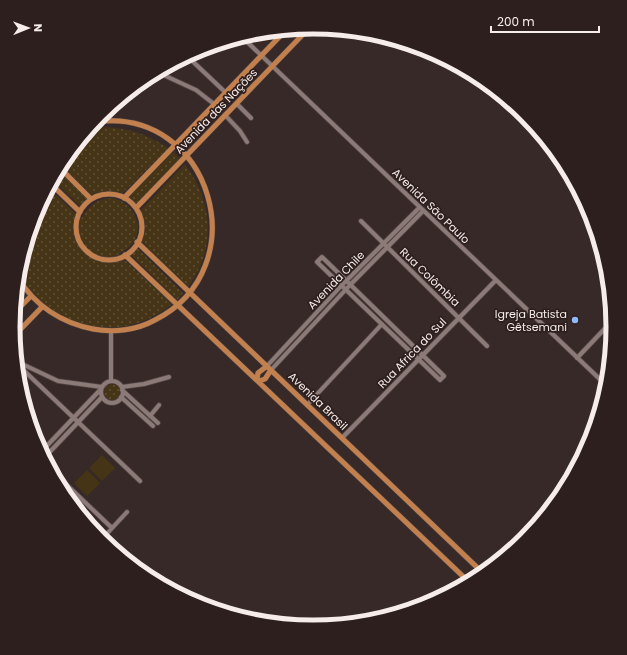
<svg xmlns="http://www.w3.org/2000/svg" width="627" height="655" font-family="Poppins,sans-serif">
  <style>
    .grass { fill: url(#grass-dots) }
    .garden { fill: #453416 }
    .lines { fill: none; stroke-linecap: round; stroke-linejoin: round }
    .minor-casing { stroke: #524644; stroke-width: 5.5 }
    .major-casing { stroke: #524644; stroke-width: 6 }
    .minor { stroke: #8b7a77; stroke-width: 4 }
    .major { stroke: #c3804f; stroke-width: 5 }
    .poi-dot { fill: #8eb9fc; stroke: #2d1f1d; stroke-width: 1.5 }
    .labels { text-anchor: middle; stroke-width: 3.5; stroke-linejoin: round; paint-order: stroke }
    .street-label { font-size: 11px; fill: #f6ecea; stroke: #2d1f1d }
    .poi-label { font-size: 11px; fill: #f6ecea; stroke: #2d1f1d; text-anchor: end }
    .rim { fill: none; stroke: #f6ecea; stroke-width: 5 }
  </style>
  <defs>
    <pattern id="grass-dots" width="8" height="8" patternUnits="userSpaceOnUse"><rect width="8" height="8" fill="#453416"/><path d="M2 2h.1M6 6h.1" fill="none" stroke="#605238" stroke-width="1.8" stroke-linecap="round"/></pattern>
  </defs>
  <rect width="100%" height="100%" fill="#372927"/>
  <path class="grass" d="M104 127C131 129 145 133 168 148L121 195 109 192 92 195 61 165 89 130Z
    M173 152 180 158 136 205 128 198Z
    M185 164C213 202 217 248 188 287L141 241 144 228 141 210Z
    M58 171 87 198 80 206 53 180Z
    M49 188 81 219C113 164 167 233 118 254L172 304C130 338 79 335 39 299 32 292 21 284 19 273 17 267 33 220 36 212 40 204 45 196 49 188Z
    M137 248 183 293 177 300 131 255Z
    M104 392a8 8 0 1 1 16 0a8 8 0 1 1-16 0Z"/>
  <path class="garden" d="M102 455 115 468 102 481 89 468Z
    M87 470 100 483 87 496 74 483Z"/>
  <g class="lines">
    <g class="minor-casing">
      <path id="minor" d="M242 37 608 387
        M187 56 225 92
        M157 72 196 90 214 104
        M237 104 251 118
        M106 111 107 121
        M225 115 240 131 247 142
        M361 221 487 346
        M322 257 444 376 440 380 317 262Z
        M111 331V381
        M577 358 613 320
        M18 362 58 381 102 387
        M16 363 140 481
        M267 366 342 285 420 207
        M271 370 350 285 423 211
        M101 392a11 11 0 1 1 22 0a11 11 0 1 1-22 0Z
        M122 387 144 384 169 377
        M122 390 158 423
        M121 397 153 426
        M307 405 382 324
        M150 416 159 405
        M342 438 496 280
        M41 452 101 389
        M44 458 102 397
        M49 468 112 528
        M101 540 127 512
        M363 623 367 619 371 622"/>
    </g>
    <g class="major-casing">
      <path id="major" d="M60 168 91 199
        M51 184 80 212
        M76 227a33 33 0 1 1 66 0a33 33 0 1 1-66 0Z
        M124 198 286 30
        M136 208 310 27
        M137 242 484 574
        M125 255 470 583
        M18 278C35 306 62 323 93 329 114 333 137 330 155 320 258 268 212 106 95 122
        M14 313 31 296
        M14 336 42 307
        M257 379 258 373 267 366
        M259 381 265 379 271 370"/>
    </g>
    <use href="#minor" class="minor"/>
    <use href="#major" class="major"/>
  </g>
  <circle class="poi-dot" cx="575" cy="320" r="4"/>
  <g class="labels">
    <g class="street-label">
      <text transform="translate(216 111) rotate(-46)" y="4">Avenida das Nações</text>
      <text transform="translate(431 206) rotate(44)" y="4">Avenida São Paulo</text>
      <text transform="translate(430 277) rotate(44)" y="4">Rua Colômbia</text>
      <text transform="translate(336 280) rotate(-46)" y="4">Avenida Chile</text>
      <text transform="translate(412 353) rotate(-46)" y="4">Rua Africa do Sul</text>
      <text transform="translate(318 401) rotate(44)" y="4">Avenida Brasil</text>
    </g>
    <g class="poi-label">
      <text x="567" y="318">Igreja Batista<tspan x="567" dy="13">Gêtsemani</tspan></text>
    </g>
  </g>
  <path d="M0 0H627V655H0ZM20 327a293 293 0 1 1 586 0a293 293 0 1 1-586 0Z" fill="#2d1f1d" fill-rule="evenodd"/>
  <path class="rim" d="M20 327a293 293 0 1 1 586 0a293 293 0 1 1-586 0Z"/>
  <g transform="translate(28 28) rotate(89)" stroke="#2d1f1d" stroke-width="3" paint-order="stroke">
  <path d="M0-3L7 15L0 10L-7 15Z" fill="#f6ecea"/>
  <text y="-6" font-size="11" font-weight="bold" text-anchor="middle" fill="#f6ecea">N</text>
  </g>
  <path d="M491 26v6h108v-6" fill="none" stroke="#f6ecea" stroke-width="2"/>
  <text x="497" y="26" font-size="12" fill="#f6ecea" stroke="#2d1f1d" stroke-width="3" paint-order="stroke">200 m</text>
</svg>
